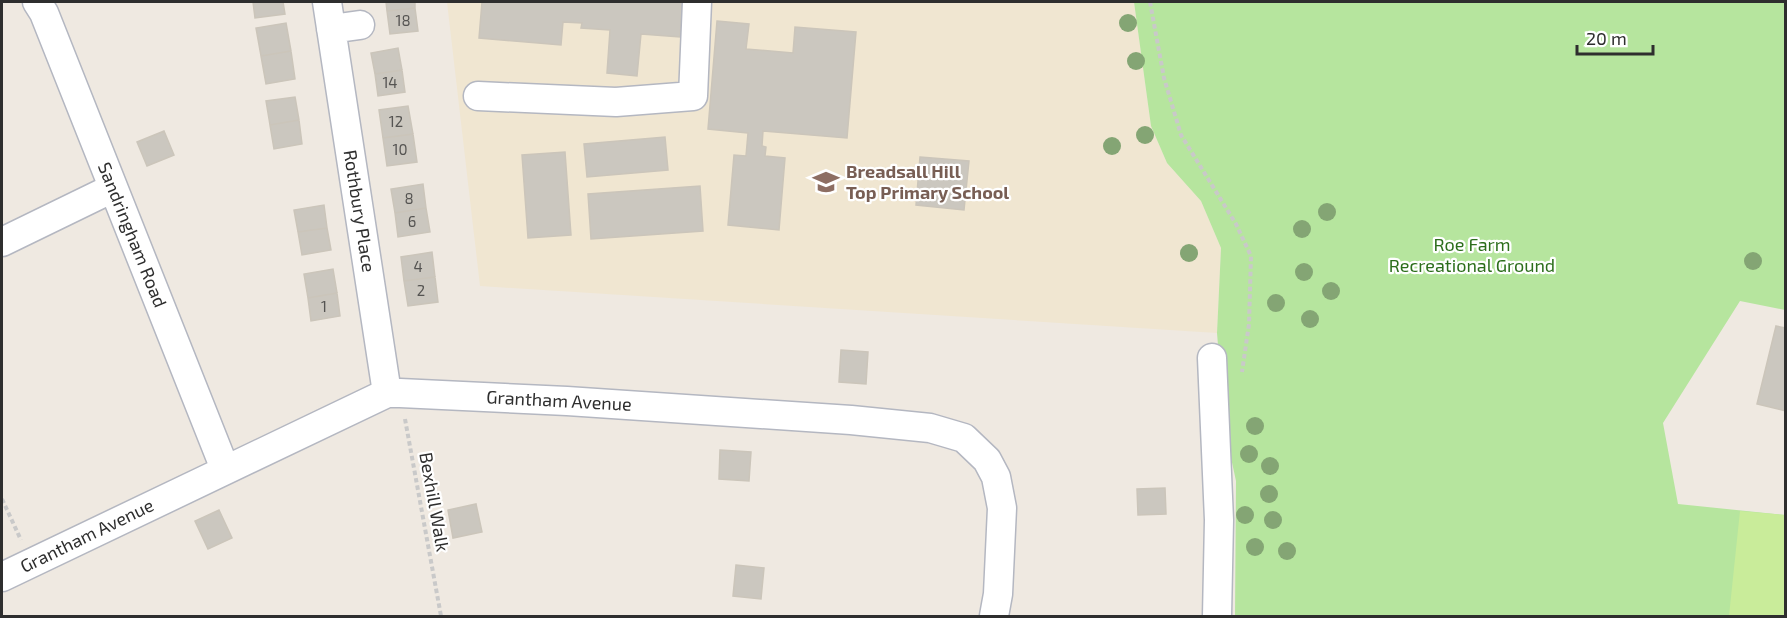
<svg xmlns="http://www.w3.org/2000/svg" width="1787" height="618" font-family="'Exo 2',sans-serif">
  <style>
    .education { fill: #f0e6d1 }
    .green { fill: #b6e59e }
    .pitch { fill: #c9ec9a }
    .building { fill: #cbc7bf; stroke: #cbc5ba; stroke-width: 1.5 }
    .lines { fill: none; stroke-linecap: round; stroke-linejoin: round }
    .minor-casing { stroke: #b4b7c1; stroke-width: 31 }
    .path { stroke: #c9c9c9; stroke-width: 4; stroke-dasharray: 4.5 3; stroke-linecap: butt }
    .minor { stroke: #fff; stroke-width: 28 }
    .tree { fill: #84a574 }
    .labels { text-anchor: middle; stroke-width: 4.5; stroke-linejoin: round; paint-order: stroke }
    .number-label { font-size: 15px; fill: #555452 }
    .education-label { font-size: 18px; font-weight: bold; fill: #785e54; stroke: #fff; text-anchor: start }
    .street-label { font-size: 18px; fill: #2e2e2e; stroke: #fff }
    .park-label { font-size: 18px; fill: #2c6e1b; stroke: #fff }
  </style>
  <rect width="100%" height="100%" fill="#efe9e1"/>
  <path class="education" d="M447 2H1134L1151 126 1167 163 1201 201 1221 248 1217 333 480 286Z"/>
  <path class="green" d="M1134 2H1785V310L1740 301 1663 423 1678 504 1785 515V616H1235L1236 481 1225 430 1217 333 1221 248 1201 201 1167 163 1151 126Z"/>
  <path class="pitch" d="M1740 511 1785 515V616H1729Z"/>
  <path class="building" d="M253 2H283L285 14 255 18Z
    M386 2H415V8L387 11Z
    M482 2H683L680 37 641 34 637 76 607 73 610 30 581 28 582 23 563 22 561 45 479 38Z
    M415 8 418 31 390 34 387 11Z
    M717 21 749 24 746 49 793 53 795 27 856 32 847 138 763 131 762 146 766 147 765 156 785 158 779 230 728 225 734 155 746 156 748 133 708 129Z
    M286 23 291 51 261 56 256 28Z
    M398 48 402 70 375 74 371 53Z
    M291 51 295 79 266 84 261 56Z
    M402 70 405 92 378 96 375 74Z
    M295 97 299 120 270 125 266 101Z
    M408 106 413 134 383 138 379 110Z
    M299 120 302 144 274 149 270 125Z
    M164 131 174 155 147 166 137 142Z
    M413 134 417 162 387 166 383 138Z
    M665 137 668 170 587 177 584 144Z
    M565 152 571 235 528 238 522 155Z
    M920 157 969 161 964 210 916 205Z
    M423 184 426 208 395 213 391 189Z
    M700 186 703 231 591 239 588 194Z
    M324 205 327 228 298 232 294 210Z
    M426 208 430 232 398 237 395 213Z
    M327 228 331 250 302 255 298 232Z
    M432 252 435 277 404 281 401 257Z
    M333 269 337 293 308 298 304 274Z
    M435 277 438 302 408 306 404 281Z
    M337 293 340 316 311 321 308 298Z
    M1776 326 1786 328V411L1757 404Z
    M841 350 868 352 866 384 839 382Z
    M720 450 751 452 749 481 719 479Z
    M1165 488 1166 514 1138 515 1137 489Z
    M476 504 482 532 453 538 448 510Z
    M219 510 232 538 208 549 195 521Z
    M736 565 764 568 761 599 733 596Z"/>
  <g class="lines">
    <g class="minor-casing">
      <path id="minor" d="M37 2 44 13 225 469
        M327 2 387 393
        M331 29 360 25
        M478 96 616 102 693 96 697 2
        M2 242 113 188
        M1212 358 1219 520 1217 616
        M2 577 387 393H400L567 401 851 420 930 428 964 438 987 460 996 477 1002 508 998 594 994 616"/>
    </g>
    <path class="path" d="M1150 2 1164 78 1181 135 1236 224 1251 256 1249 324 1242 372
      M405 419 441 616
      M2 499 21 540"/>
    <use href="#minor" class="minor"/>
  </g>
  <g class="tree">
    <circle cx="1128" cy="23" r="9"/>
    <circle cx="1136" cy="61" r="9"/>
    <circle cx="1145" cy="135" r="9"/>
    <circle cx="1112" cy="146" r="9"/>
    <circle cx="1327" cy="212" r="9"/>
    <circle cx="1302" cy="229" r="9"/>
    <circle cx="1189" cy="253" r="9"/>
    <circle cx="1753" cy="261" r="9"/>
    <circle cx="1304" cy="272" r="9"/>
    <circle cx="1331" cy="291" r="9"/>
    <circle cx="1276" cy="303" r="9"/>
    <circle cx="1310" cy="319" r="9"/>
    <circle cx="1255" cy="426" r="9"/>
    <circle cx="1249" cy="454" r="9"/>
    <circle cx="1270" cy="466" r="9"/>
    <circle cx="1269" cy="494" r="9"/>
    <circle cx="1245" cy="515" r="9"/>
    <circle cx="1273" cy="520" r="9"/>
    <circle cx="1255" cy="547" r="9"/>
    <circle cx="1287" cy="551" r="9"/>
  </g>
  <defs>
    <g id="school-bare" transform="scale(2.07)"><path d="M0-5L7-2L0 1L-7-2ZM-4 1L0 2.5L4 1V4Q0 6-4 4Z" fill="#8d6e63" stroke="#fff" stroke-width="2.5" paint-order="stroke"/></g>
  </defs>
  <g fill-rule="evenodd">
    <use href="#school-bare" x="826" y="182"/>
  </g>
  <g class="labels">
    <g class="number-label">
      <text x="403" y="26">18</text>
      <text x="390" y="88">14</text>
      <text x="396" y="127">12</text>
      <text x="400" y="155">10</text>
      <text x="409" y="204">8</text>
      <text x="412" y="227">6</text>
      <text x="418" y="272">4</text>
      <text x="421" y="296">2</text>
      <text x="324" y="312">1</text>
    </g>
    <g class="education-label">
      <text x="846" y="178">Breadsall Hill<tspan x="846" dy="21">Top Primary School</tspan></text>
    </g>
    <g class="street-label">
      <text transform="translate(359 211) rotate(81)" y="6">Rothbury Place</text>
      <text transform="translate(132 235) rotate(68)" y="6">Sandringham Road</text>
      <text transform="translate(559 401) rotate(3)" y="6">Grantham Avenue</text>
      <text transform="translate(434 502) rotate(80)" y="6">Bexhill Walk</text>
      <text transform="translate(87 536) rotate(-26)" y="6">Grantham Avenue</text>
    </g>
    <g class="park-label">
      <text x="1472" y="251">Roe Farm<tspan x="1472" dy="21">Recreational Ground</tspan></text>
    </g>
  </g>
  <rect width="1787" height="618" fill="none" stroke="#2e2e2e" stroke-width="6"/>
  <path d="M1577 45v9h76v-9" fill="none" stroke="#2e2e2e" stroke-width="3"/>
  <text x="1586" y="45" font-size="18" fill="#2e2e2e" stroke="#ffffff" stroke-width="4.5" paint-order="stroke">20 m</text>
</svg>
